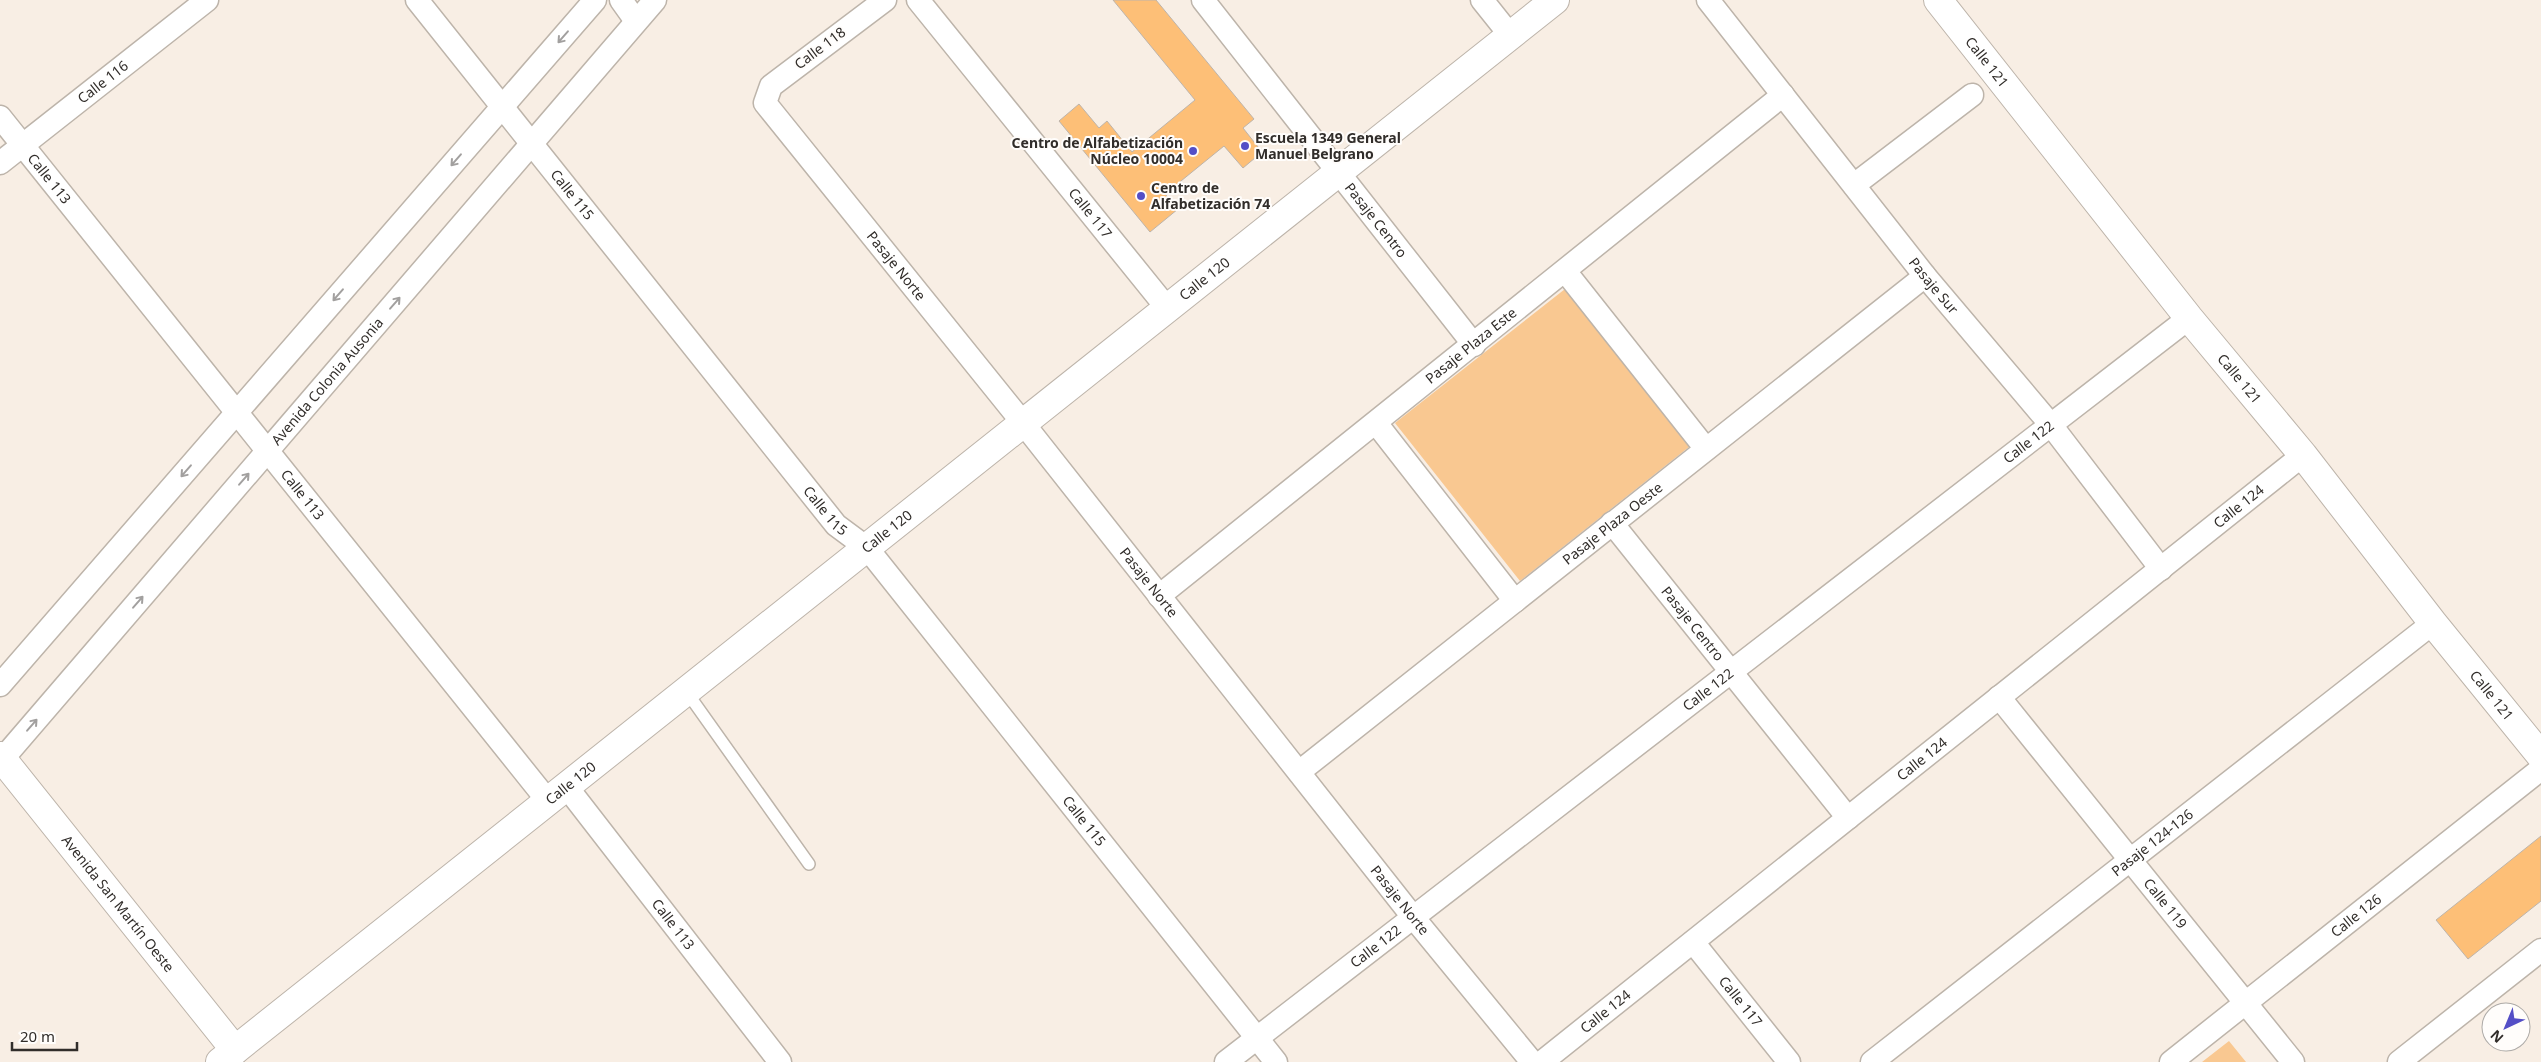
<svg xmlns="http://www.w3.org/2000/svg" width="2541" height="1062" font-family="'Noto Sans',sans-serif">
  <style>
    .green { fill: #f9c891 }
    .building { fill: #fdbf77; stroke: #bdb4ab }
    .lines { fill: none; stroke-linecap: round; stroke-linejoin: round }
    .lane-casing { stroke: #bdb4aa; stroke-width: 14 }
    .street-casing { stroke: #bdb4aa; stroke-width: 25 }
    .secondary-casing { stroke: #bdb4aa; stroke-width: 30 }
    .lane { stroke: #fff; stroke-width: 11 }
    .street { stroke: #fff; stroke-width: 22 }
    .secondary { stroke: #fff; stroke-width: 28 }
    .oneway { stroke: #a2a09f }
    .poi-dot { fill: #544ec6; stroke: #fffdfb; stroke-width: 2 }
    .labels { text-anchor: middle; stroke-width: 4; stroke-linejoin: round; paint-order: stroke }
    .street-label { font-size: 14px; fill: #312d2a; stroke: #fffdfb }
    .poi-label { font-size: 14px; font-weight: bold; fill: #312d2a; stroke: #fffdfb; text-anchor: start }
  </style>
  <rect width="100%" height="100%" fill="#f8eee4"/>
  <path class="green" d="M1565 289 1689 447 1520 581 1395 423Z
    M2229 1041 2246 1062H2202Z"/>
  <path class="building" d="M1113 0H1156L1254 119 1243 128 1262 152 1243 168 1224 146 1165 194 1178 209 1150 232 1059 121 1079 104 1099 128 1107 121 1132 152 1195 100Z
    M2541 836V901L2468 959 2436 920Z"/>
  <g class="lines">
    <g class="lane-casing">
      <path id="lane" d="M686 691 809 864"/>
    </g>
    <g class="street-casing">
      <g id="street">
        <path id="s1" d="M417 0 836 525 867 548 1276 1062"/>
        <path d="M621 0 636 21"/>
        <path id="s2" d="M885 0 771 86 765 103 1023 423 1413 917 1532 1062"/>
        <path id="s3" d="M918 0 1167 308"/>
        <path id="s4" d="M1203 0 1474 345"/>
        <path d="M1482 0 1510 35"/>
        <path id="s5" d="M1708 0 1925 276 2051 425 2161 569"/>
        <path id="s6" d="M0 117 548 801"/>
        <path id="s7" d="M0 163 207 0"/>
        <path d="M1854 185 1972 95"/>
        <path d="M1565 271 1706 449"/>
        <path d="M1376 423 1515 601"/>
        <path id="s8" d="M1612 523 1848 818"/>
        <path id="s9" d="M1159 596 1783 95"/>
        <path d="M0 685 595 0"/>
        <path id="s10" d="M1999 697 2293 1062"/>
        <path id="s11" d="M0 762 655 0"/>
        <path id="s12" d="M1299 772 1925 276"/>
        <path id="s13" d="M566 786 780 1062"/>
        <path id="s14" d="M1693 942 1789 1062"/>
        <path id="s15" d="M1226 1062 2189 318"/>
        <path id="s16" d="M1542 1062 2303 455"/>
        <path id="s17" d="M1872 1062 2433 623"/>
        <path id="s18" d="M2171 1062 2541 769"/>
        <path d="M2399 1062 2541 950"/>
      </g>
    </g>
    <g class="secondary-casing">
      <g id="secondary">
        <path id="s19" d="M1938 0 2189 318 2303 455 2433 623 2541 756"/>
        <path id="s20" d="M0 756 235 1050"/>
        <path id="s21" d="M220 1062 1555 0"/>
      </g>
    </g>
    <use href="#lane" class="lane"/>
    <use href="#street" class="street"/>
    <use href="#secondary" class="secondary"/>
  </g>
  <defs><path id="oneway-shaft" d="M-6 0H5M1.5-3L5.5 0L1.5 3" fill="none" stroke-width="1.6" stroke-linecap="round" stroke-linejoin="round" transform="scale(1.25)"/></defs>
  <g class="oneway">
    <use href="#oneway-shaft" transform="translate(563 37) rotate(131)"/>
    <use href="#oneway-shaft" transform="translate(456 160) rotate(131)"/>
    <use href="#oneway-shaft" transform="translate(338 295) rotate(131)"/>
    <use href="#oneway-shaft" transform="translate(395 303) rotate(-49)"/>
    <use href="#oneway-shaft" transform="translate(186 471) rotate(131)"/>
    <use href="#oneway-shaft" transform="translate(244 479) rotate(-49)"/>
    <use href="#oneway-shaft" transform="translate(138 602) rotate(-49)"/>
    <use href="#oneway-shaft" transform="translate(32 725) rotate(-49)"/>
  </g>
  <g class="poi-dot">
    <circle cx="1245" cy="146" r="5"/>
    <circle cx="1193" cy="151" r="5"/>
    <circle cx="1141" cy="196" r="5"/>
  </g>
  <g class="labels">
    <g class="street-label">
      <text transform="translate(820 48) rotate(-37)" y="5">Calle 118</text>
      <text dy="5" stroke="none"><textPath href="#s19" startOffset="79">Calle 121</textPath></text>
      <text dy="5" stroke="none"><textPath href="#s7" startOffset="131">Calle 116</textPath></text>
      <text dy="5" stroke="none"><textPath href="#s6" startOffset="79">Calle 113</textPath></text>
      <text dy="5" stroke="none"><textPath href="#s1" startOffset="249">Calle 115</textPath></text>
      <text dy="5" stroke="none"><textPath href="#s3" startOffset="274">Calle 117</textPath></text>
      <text dy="5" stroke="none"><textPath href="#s4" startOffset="280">Pasaje Centro</textPath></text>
      <text dy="5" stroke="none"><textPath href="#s2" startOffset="370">Pasaje Norte</textPath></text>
      <text dy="5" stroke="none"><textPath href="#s21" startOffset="1258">Calle 120</textPath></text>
      <text dy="5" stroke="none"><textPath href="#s5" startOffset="364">Pasaje Sur</textPath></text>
      <text dy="5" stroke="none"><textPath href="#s9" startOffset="400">Pasaje Plaza Este</textPath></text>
      <text dy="5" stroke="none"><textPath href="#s19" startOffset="484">Calle 121</textPath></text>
      <text dy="5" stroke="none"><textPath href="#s11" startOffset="502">Avenida Colonia Ausonia</textPath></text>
      <text dy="5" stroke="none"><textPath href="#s15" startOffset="1014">Calle 122</textPath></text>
      <text dy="5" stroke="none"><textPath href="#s6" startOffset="484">Calle 113</textPath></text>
      <text dy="5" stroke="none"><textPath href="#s16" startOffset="891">Calle 124</textPath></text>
      <text dy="5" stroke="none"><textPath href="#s1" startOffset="654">Calle 115</textPath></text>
      <text dy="5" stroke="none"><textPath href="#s12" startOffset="400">Pasaje Plaza Oeste</textPath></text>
      <text dy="5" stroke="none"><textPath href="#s21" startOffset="852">Calle 120</textPath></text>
      <text dy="5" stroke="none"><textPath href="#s2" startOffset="775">Pasaje Norte</textPath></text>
      <text dy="5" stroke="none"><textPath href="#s8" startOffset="129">Pasaje Centro</textPath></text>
      <text dy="5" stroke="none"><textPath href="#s15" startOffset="609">Calle 122</textPath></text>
      <text dy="5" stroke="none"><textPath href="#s19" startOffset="889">Calle 121</textPath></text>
      <text dy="5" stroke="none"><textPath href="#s16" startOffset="486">Calle 124</textPath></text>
      <text dy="5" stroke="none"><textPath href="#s21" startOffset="448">Calle 120</textPath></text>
      <text dy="5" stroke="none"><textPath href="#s1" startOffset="1059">Calle 115</textPath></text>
      <text dy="5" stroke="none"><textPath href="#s17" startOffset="356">Pasaje 124-126</textPath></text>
      <text dy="5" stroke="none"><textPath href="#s2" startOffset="1180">Pasaje Norte</textPath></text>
      <text dy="5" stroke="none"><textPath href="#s20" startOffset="189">Avenida San Martín Oeste</textPath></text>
      <text dy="5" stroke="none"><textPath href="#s10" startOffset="265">Calle 119</textPath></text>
      <text dy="5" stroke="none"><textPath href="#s18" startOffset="236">Calle 126</textPath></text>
      <text dy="5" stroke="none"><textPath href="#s13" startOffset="175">Calle 113</textPath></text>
      <text dy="5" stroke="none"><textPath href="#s15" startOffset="189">Calle 122</textPath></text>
      <text dy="5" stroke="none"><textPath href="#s14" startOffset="76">Calle 117</textPath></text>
      <text dy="5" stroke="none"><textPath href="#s16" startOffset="81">Calle 124</textPath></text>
    </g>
    <g class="poi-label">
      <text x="1255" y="143">Escuela 1349 General<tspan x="1255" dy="16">Manuel Belgrano</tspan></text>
      <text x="1183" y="148" text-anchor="end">Centro de Alfabetización<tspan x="1183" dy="16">Núcleo 10004</tspan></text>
      <text x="1151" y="193">Centro de<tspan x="1151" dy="16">Alfabetización 74</tspan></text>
    </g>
  </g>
  <g transform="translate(2506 1027) rotate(224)"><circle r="24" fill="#fffdfb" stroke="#adaaa7"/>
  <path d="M0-4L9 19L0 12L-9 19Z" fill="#544ec6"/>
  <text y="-8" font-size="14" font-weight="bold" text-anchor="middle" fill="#312d2a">N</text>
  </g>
  <path d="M12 1042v8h65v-8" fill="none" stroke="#312d2a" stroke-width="2.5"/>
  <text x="20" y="1042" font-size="15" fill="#312d2a" stroke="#fffdfb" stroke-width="4" paint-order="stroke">20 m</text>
</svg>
